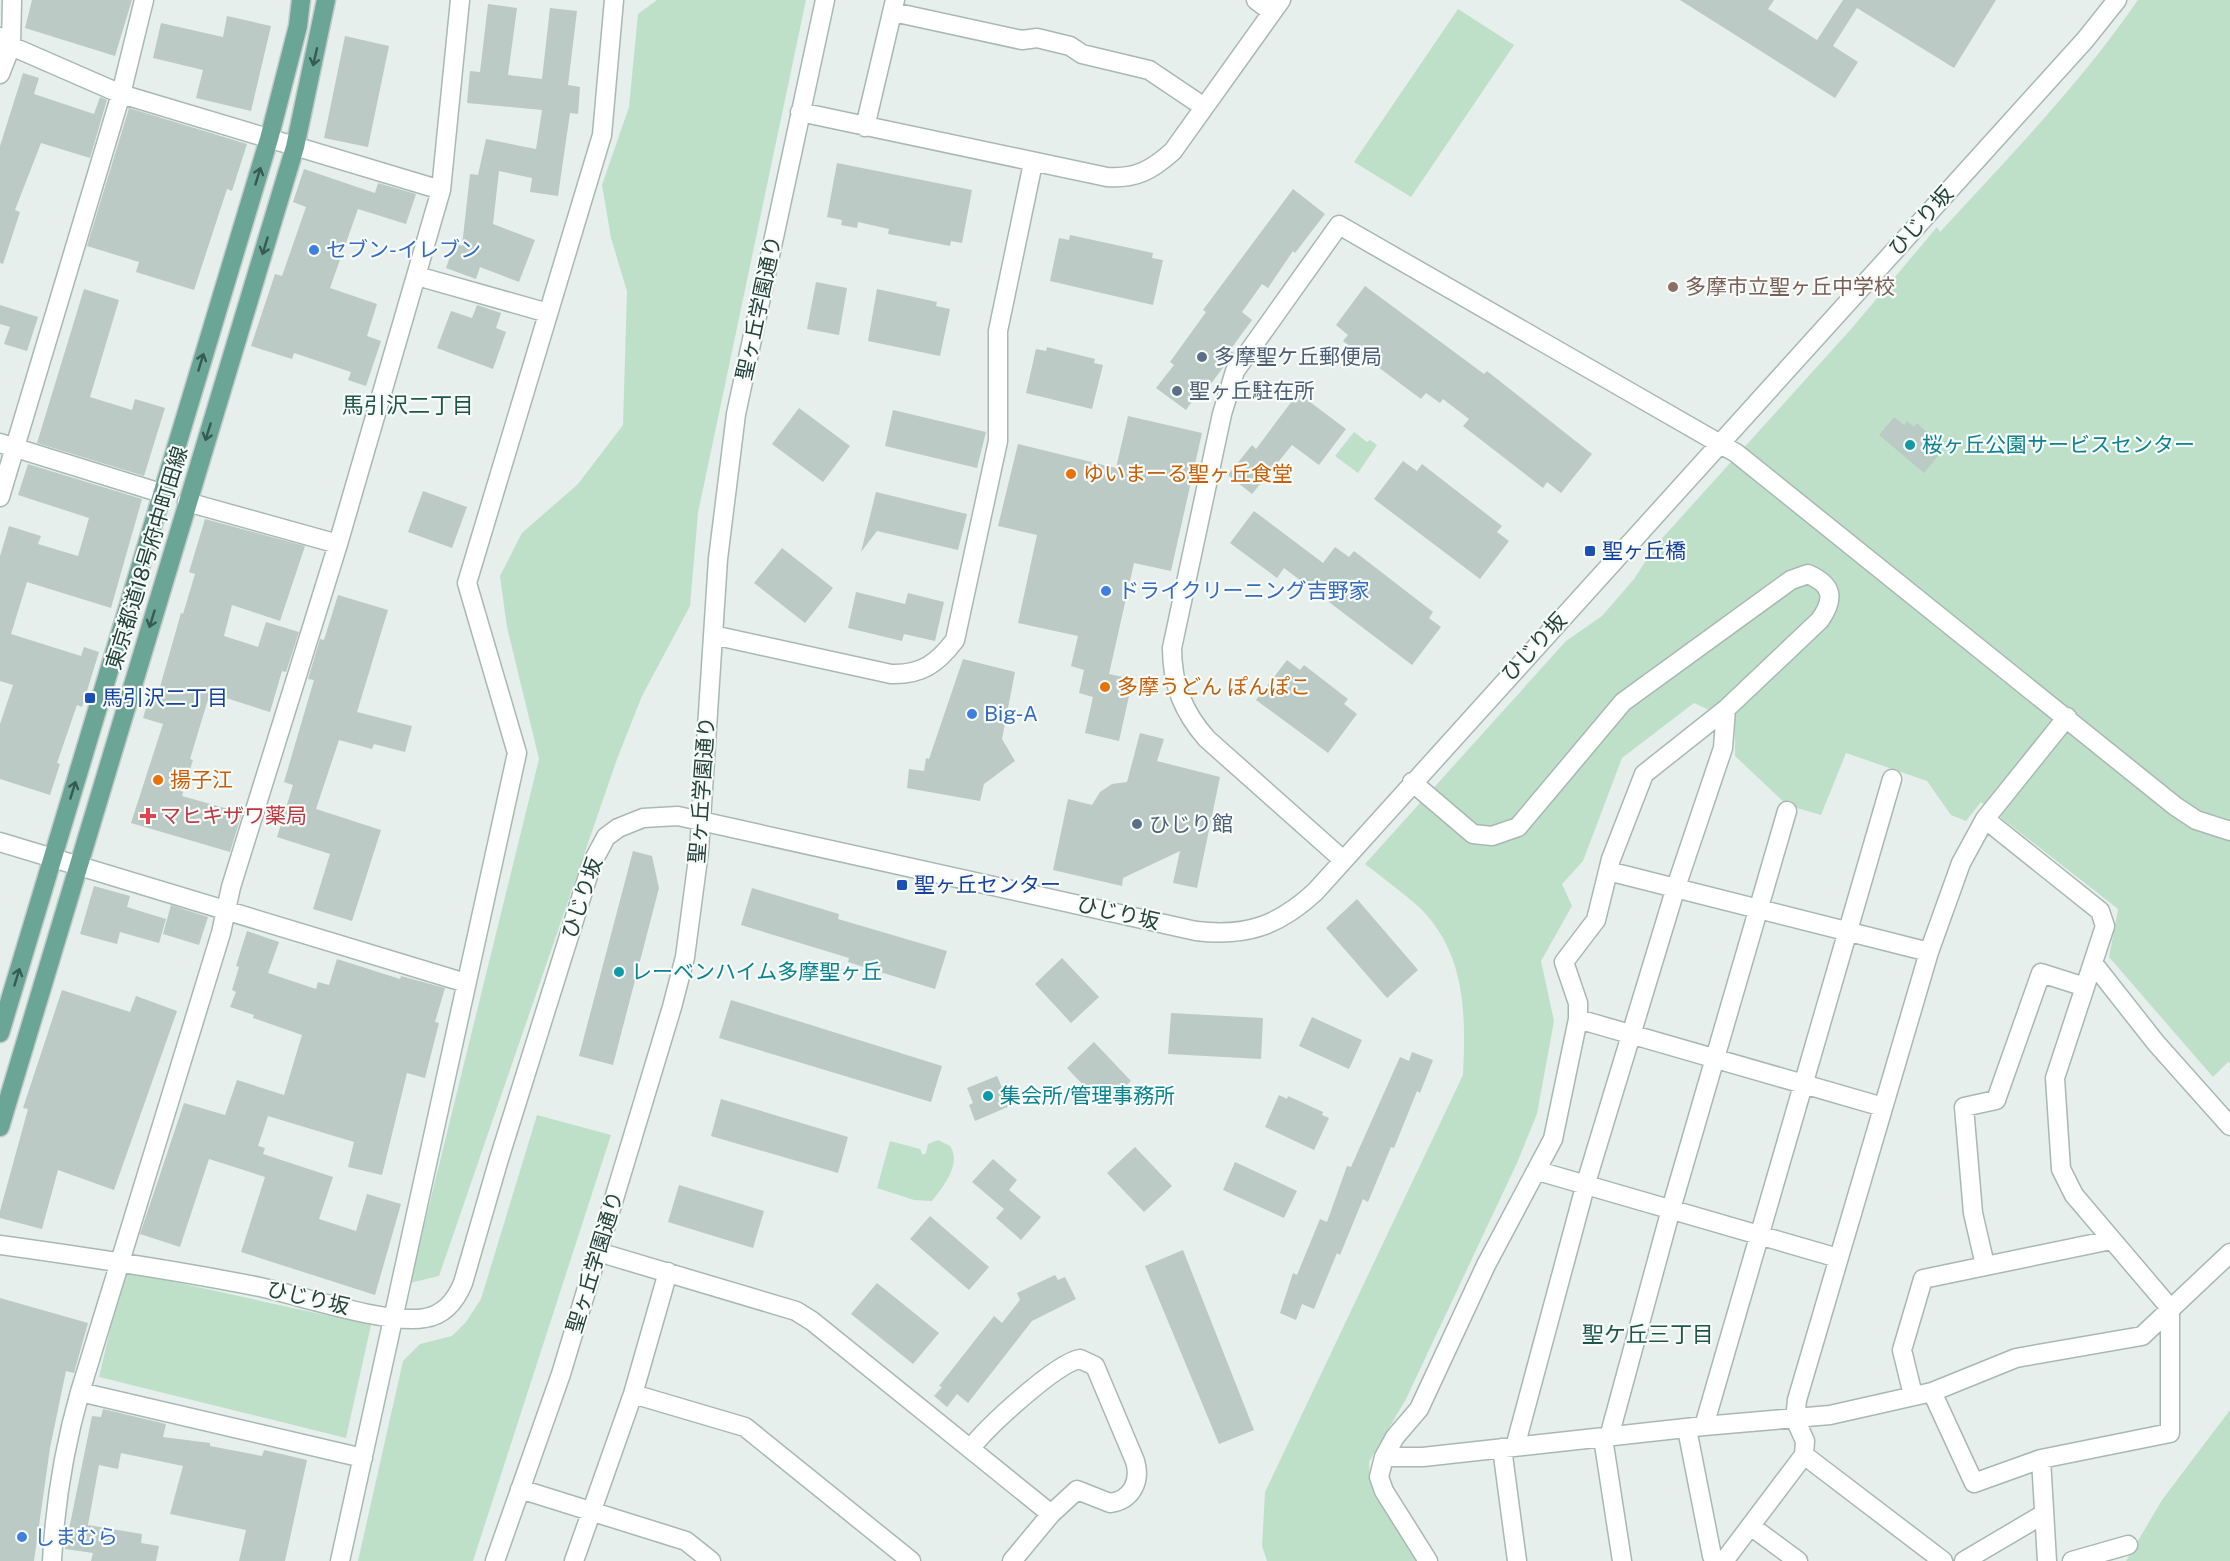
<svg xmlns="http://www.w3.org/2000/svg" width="2230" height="1561" font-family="'Public Sans','Noto Sans JP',sans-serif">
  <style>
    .green { fill: #bfe0c8 }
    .building { fill: #bbcac4 }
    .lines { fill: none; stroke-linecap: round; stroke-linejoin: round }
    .minor-casing { stroke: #a8b8b2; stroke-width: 21 }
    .major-casing { stroke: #c2cac8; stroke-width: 21 }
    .minor { stroke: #fff; stroke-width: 18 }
    .major { stroke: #6aa596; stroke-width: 18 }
    .oneway { stroke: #365b51 }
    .shop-dot { fill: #3f7fe0; stroke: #f7fbf9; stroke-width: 2 }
    .education-dot { fill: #8d6e63; stroke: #f7fbf9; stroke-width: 2 }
    .service-dot { fill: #5c6f8a; stroke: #f7fbf9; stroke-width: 2 }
    .culture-dot { fill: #0f9aa8; stroke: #f7fbf9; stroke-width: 2 }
    .food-dot { fill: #e8710a; stroke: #f7fbf9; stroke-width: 2 }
    .transit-dot { fill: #1a4fb4; stroke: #f7fbf9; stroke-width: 2 }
    .health-dot { fill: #e0444e; stroke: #f7fbf9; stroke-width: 2 }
    .labels { text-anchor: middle; stroke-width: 4.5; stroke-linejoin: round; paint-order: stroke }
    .street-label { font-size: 21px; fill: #24423a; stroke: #f7fbf9 }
    .shop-label { font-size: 21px; fill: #366cbe; stroke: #f7fbf9; text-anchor: start }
    .education-label { font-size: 21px; fill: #785e54; stroke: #f7fbf9; text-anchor: start }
    .service-label { font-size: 21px; fill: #4e5e75; stroke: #f7fbf9; text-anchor: start }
    .culture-label { font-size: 21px; fill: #0d838f; stroke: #f7fbf9; text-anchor: start }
    .food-label { font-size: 21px; fill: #c56008; stroke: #f7fbf9; text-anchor: start }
    .transit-label { font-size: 21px; fill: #164399; stroke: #f7fbf9; text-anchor: start }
    .health-label { font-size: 21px; fill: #be3a42; stroke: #f7fbf9; text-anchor: start }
    .neighbourhood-label { font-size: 22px; fill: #1f5548; stroke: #f7fbf9 }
  </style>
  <rect width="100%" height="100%" fill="#e6efeb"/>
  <path class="green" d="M657 0H806L698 513 690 606 642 696 617 759 439 1276 410 1283 539 759 507 627 500 576 522 533 578 484 623 425 627 291 611 238 602 185 629 107 638 14Z
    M2138 0H2230V1063L2228 1062 2213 1077 2109 957 2118 909 1981 802 1966 821 1951 815 1927 781 1846 753 1821 815 1787 805 1735 756V722L1694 703 1622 758 1583 861 1562 884 1572 906 1541 961 1554 1021 1537 1114 1517 1163 1406 1399 1369 1462 1370 1477 1422 1561H1267L1262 1546 1265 1492 1463 1075C1466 1014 1466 953 1419 907 1402 892 1383 878 1365 864L1566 641 1602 616 1634 579 1656 545 1852 328 1937 227 1940 232C2009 157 2080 84 2138 0Z
    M1458 9 1514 45 1411 197 1354 162Z
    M1354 432 1367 442 1370 440 1377 445 1358 473 1335 456Z
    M537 1115 611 1135 473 1561H358L403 1361 420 1344 452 1336 466 1322 481 1299Z
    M938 1140 950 1146C962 1164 943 1187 932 1201L914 1200 877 1188 890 1141 920 1149 923 1155 926 1153 928 1144Z
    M124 1271 371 1325 346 1438 99 1377Z
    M2230 1410V1561H2126L2162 1500Z"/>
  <path class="building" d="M32 0H132L115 56 25 28Z
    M1680 0H1774L1768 9 1817 40 1843 0H1996L1954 68 1857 8 1833 46 1858 62 1835 98Z
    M488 4 517 8 508 75 542 79 550 8 577 11 568 85 580 87 578 114 570 113 558 196 530 192 532 178 499 171 493 224 535 240 519 282 480 267 476 279 446 268 455 243 462 246 470 174 478 175 486 139 536 149 542 110 467 103 470 71 480 72Z
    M227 16 271 26 251 111 196 98 203 70 153 58 161 23 223 37Z
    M345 36 389 46 368 147 324 138Z
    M23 73 39 78 34 94 94 114 100 97 107 100 90 158 41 143 15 210 20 212 3 264 0 263V146Z
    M129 108 247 144 232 191 227 189 194 290 136 272 139 262 87 246Z
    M837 163 972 190 962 243 951 241 950 246 904 237 888 234 889 229 858 222 857 228 841 225 842 220 827 217Z
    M304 169 375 193 378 183 416 194 406 224 358 209 330 288 377 304 367 336 381 341 366 386 348 380 351 372 294 353 292 359 251 346 275 274 282 276 306 207 293 202Z
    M1293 189 1325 214 1295 253 1293 251 1268 288 1262 284 1242 312 1252 320 1230 350 1234 353 1207 389 1203 386 1186 410 1156 388 1174 365 1170 362 1206 312 1203 310Z
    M1070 235 1153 253 1152 258 1163 260 1153 305 1050 281 1059 238 1069 240Z
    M816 282 847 288 839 335 807 329Z
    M1365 286 1484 374 1487 371 1592 454 1561 493 1547 482 1543 488 1463 426 1469 419 1443 399 1440 403 1426 393 1421 399 1343 341 1348 335 1336 325Z
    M84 289 119 300 90 397 132 410 135 399 165 408 144 476 37 443Z
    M877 289 937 302 936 306 950 309 940 356 868 341Z
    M0 305 38 317 27 351 4 344 10 327 0 324Z
    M477 305 501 313 496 328 506 332 493 369 437 348 451 311 472 318Z
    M1047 347 1095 359 1094 363 1103 365 1092 409 1026 393 1036 349 1046 351Z
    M1298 393 1346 429 1319 465 1292 445 1252 494 1228 475 1252 445 1256 449Z
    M799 408 850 446 823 482 772 444Z
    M893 410 986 432 977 468 885 446Z
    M1128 416 1202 433 1171 571 1134 563 1109 674 1123 677 1119 694 1129 696 1119 741 1085 733 1093 697 1079 693 1084 670 1071 666 1078 636 1018 623 1037 535 998 526 1018 444 1116 468Z
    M1894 417 1904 425 1907 421 1914 427 1917 423 1930 435 1927 440 1930 443 1927 447 1938 456 1924 473 1879 435Z
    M1403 461 1417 471 1422 464 1502 526 1497 532 1509 541 1480 579 1374 499Z
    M28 464 142 499 111 608 27 582 11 634 81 656 84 647 99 652 82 707 77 705 57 763 60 764 50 795 0 779V724L13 685 0 681V556L9 526 41 536 38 544 78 556 89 518 18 495Z
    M423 491 467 507 452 548 408 532Z
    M876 492 967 514 958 550 877 531 861 552Z
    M1254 511 1323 563 1335 547 1349 557 1354 551 1433 612 1429 618 1441 627 1412 665 1284 568 1277 578 1230 543Z
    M205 519 305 546 280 621 232 605 224 636 258 647 266 622 299 632 286 672 282 671 270 712 210 693 190 759 193 760 182 796 242 813 230 852 131 823 163 724 143 718 151 692 158 694 181 613 183 614 195 574 189 572Z
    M782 548 833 588 805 623 754 583Z
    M856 592 905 604 908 593 944 602 935 641 904 634 902 641 848 628Z
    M338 595 388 610 357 712 412 726 405 752 374 744 372 749 339 740 316 809 381 830 352 921 313 909 330 854 277 837 293 785 284 782 314 680 308 679 320 639 324 640Z
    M963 659 1015 672 1002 739 1015 761 984 784 980 801 907 788 909 769 924 771 926 758 929 759Z
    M1287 660 1300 670 1304 665 1348 699 1344 704 1357 714 1328 753 1256 700Z
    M1140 733 1164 739 1157 761 1220 777 1197 888 1173 883 1180 851 1123 878 1122 886 1053 870 1068 799 1092 805 1100 792 1112 784 1127 782Z
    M633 851 652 856 659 888 613 1065 579 1056Z
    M94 886 130 896 127 907 166 919 159 943 120 932 117 944 80 934Z
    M752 888 839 914 838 919 947 951 935 989 848 962 849 958 741 925Z
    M1357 899 1418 970 1387 998 1326 928Z
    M171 905 208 917 199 945 163 934Z
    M247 931 279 942 268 973 316 989 318 982 329 985 337 959 400 979 401 976 445 988 435 1022 439 1023 425 1078 407 1073 382 1175 348 1167 354 1142 268 1116 258 1146 265 1148 263 1154 333 1177 319 1219 356 1231 367 1194 401 1204 375 1295 241 1252 265 1177 209 1159 180 1247 140 1234 184 1103 225 1115 237 1080 284 1095 302 1035 253 1018 254 1015 230 1007 236 992 232 990 239 967 236 966Z
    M1062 958 1099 997 1071 1023 1035 984Z
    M62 990 130 1012 136 996 177 1011 114 1190 58 1170 42 1229 0 1218V1211L28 1109 23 1108Z
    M731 1000 942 1066 931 1102 719 1038Z
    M1171 1013 1263 1018 1261 1059 1168 1054Z
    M1312 1017 1362 1040 1349 1069 1299 1046Z
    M1094 1042 1131 1081 1104 1107 1067 1068Z
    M1412 1052 1433 1060 1420 1093 1417 1091 1394 1148 1391 1147 1368 1202 1363 1199 1340 1255 1337 1253 1314 1309 1302 1304 1296 1320 1280 1313 1293 1273 1297 1275 1320 1219 1327 1222 1347 1166 1351 1167 1400 1057 1409 1061Z
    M997 1076 1010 1106 975 1121 969 1105 973 1103 967 1088Z
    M1279 1095 1287 1099 1288 1096 1323 1112 1322 1115 1329 1118 1314 1150 1265 1127Z
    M721 1099 848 1137 838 1173 711 1136Z
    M1135 1147 1172 1186 1144 1212 1107 1173Z
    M993 1159 1017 1180 1009 1190 1041 1217 1021 1240 996 1218 1004 1209 972 1182Z
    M1235 1162 1297 1191 1284 1218 1223 1190Z
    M679 1185 764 1211 753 1248 668 1222Z
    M930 1216 989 1267 969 1290 910 1239Z
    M1183 1250 1254 1430 1219 1444 1145 1266Z
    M1055 1275 1058 1280 1065 1277 1076 1299 1032 1321 968 1403 957 1394 947 1407 934 1396 942 1387 939 1386 994 1316 1002 1323 1020 1300 1017 1293Z
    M877 1283 939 1333 913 1364 851 1314Z
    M0 1298 88 1323 74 1373 66 1371 50 1448 34 1561H0Z
    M103 1409 166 1424 163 1437 210 1443V1446L262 1456 264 1450 307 1460 285 1561H239L246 1530 170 1514 183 1466 121 1453 118 1469 99 1465 88 1525 142 1534 141 1543 159 1546 156 1561H91L93 1553 65 1549 92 1416 101 1417Z"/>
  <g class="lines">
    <g class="minor-casing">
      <path id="minor" d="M1256 0 1272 12
        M893 12 1022 40 1037 38 1070 46 1082 54 1149 70 1204 107
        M0 37 11 46 121 94 441 190
        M0 74 11 46 12 0
        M800 112 1107 177C1136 179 1152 170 1173 151L1281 0
        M865 127 895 0
        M417 276 548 313
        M0 443 161 493
        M0 497 121 94 144 0
        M187 502 338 544
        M713 635 891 674C921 675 937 664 955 640L998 441V331L1033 163
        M1412 782 1473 834 1492 836 1518 827 1623 702 1791 580 1808 574C1833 585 1835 598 1820 620L1726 709 1644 774 1611 859 1596 920 1564 962 1578 1003V1019L1553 1139 1486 1265 1419 1409 1395 1437 1384 1457 1379 1477 1384 1491 1428 1561
        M0 842 466 983
        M1342 859 1207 739C1183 712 1172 684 1172 648L1222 414 1235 371 1339 225 1736 453 2175 806 2196 820 2230 831
        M1608 871 1929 952
        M2093 963 2156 1043 2230 1126
        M1578 1019 1883 1107
        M1538 1171 1838 1258
        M0 1245C87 1257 174 1270 260 1287 301 1296 388 1325 425 1318 444 1315 456 1300 463 1283L499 1159 592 863 606 837 618 828 643 818 678 816 1196 931C1246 937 1278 926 1315 892L2085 40 2117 0
        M598 1252 796 1311 812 1321 1051 1514 1012 1561
        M1985 1265 1973 1213 1964 1107 1996 1100 2041 973 2085 987
        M80 1392 363 1458
        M1932 1392 1974 1483 2041 1459 2170 1433V1308L2074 1195 2061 1169 2055 1078 2105 926 2100 911 1985 819
        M633 1394 745 1427 911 1561
        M1913 1395 1902 1350 1923 1279 2111 1240
        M1704 1426 1892 779
        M1687 1429 1712 1556 1719 1561
        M1609 1437 1671 1209 1787 811
        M1603 1438 1622 1561
        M1515 1447 1586 1183 1676 887 1723 748 1726 709
        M971 1448C987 1427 1056 1363 1080 1359L1095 1366 1135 1461C1141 1481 1132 1500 1110 1503L1077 1490 1051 1514
        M1502 1448 1517 1561
        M1804 1455 1943 1561
        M1384 1457H1423L1704 1426 1830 1415 1932 1392 2016 1358 2142 1336 2230 1253
        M2041 1459 2047 1561
        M520 1489 686 1541 711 1561
        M1752 1527 1798 1561
        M52 1561C55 1503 64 1448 80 1392L221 933 231 887 338 544 441 190 460 0
        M340 1561 517 753 467 583 602 135 614 0
        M495 1561 561 1374 672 1007 685 957 699 851 718 559 736 414 825 0
        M574 1561 633 1394 668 1272
        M1724 1561 1804 1455 1805 1441 1795 1419 1797 1400 1929 952 1961 863 1985 819 2067 717
        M1964 1561 2042 1515
        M2072 1561 2128 1545"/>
    </g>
    <g class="major-casing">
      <path id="major" d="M0 1033 269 139 298 26 301 0
        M0 1127 295 147 326 0"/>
    </g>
    <use href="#minor" class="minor"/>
    <use href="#major" class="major"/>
  </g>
  <defs><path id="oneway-shaft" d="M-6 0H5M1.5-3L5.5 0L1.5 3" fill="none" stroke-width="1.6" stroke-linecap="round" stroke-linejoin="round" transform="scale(1.5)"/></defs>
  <g class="oneway">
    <use href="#oneway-shaft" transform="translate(315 57) rotate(103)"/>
    <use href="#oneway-shaft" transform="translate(258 176) rotate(-73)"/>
    <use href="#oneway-shaft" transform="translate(265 246) rotate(107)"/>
    <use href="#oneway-shaft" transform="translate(201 362) rotate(-73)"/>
    <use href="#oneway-shaft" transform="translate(208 432) rotate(107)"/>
    <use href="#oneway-shaft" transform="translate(152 619) rotate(107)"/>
    <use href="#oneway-shaft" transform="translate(73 790) rotate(-73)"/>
    <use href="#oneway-shaft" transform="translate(17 977) rotate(-73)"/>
  </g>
  <g class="shop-dot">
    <circle cx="314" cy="250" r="6"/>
    <circle cx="1106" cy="591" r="6"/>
    <circle cx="972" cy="714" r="6"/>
    <circle cx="22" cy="1537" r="6"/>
  </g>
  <circle class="education-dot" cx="1673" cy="287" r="6"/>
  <g class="service-dot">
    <circle cx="1202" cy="357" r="6"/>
    <circle cx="1177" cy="391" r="6"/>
    <circle cx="1137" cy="824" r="6"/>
  </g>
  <g class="culture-dot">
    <circle cx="1910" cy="445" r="6"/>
    <circle cx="619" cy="972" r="6"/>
    <circle cx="988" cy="1096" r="6"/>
  </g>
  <g class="food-dot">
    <circle cx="1071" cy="474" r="6"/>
    <circle cx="1105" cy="687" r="6"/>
    <circle cx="158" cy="780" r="6"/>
  </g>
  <g class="transit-dot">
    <rect x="1584" y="545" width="12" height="12" rx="3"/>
    <rect x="84" y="692" width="12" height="12" rx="3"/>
    <rect x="896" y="879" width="12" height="12" rx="3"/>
  </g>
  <path class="health-dot" d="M145 807h6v6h6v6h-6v6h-6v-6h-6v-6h6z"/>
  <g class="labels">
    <g class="street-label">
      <text transform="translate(1921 221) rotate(-48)" y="7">ひじり坂</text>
      <text transform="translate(759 308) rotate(-78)" y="7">聖ヶ丘学園通り</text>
      <text transform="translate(147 558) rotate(-73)" y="7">東京都道18号府中町田線</text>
      <text transform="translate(1534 647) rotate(-47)" y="7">ひじり坂</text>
      <text transform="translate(702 790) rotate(-86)" y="7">聖ヶ丘学園通り</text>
      <text transform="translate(582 898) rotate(-71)" y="7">ひじり坂</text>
      <text transform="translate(1118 913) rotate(13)" y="7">ひじり坂</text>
      <text transform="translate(595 1262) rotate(-73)" y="7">聖ヶ丘学園通り</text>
      <text transform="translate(308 1298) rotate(13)" y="7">ひじり坂</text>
    </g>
    <g class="shop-label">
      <text x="326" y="257">セブン-イレブン</text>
      <text x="1118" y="598">ドライクリーニング吉野家</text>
      <text x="984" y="721">Big-A</text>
      <text x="34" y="1544">しまむら</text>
    </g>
    <g class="education-label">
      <text x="1685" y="294">多摩市立聖ヶ丘中学校</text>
    </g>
    <g class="service-label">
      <text x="1214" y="364">多摩聖ケ丘郵便局</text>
      <text x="1189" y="398">聖ヶ丘駐在所</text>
      <text x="1149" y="831">ひじり館</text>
    </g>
    <g class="culture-label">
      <text x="1922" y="452">桜ヶ丘公園サービスセンター</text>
      <text x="631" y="979">レーベンハイム多摩聖ヶ丘</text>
      <text x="1000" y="1103">集会所/管理事務所</text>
    </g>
    <g class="food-label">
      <text x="1083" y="481">ゆいまーる聖ヶ丘食堂</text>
      <text x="1117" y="694">多摩うどん ぽんぽこ</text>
      <text x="170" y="787">揚子江</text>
    </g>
    <g class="transit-label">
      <text x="1602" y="558">聖ヶ丘橋</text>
      <text x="102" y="705">馬引沢二丁目</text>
      <text x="914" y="892">聖ヶ丘センター</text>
    </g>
    <g class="health-label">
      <text x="160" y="823">マヒキザワ薬局</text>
    </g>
    <g class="neighbourhood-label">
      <text x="408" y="413">馬引沢二丁目</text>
      <text x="1648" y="1342">聖ケ丘三丁目</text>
    </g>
  </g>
</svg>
